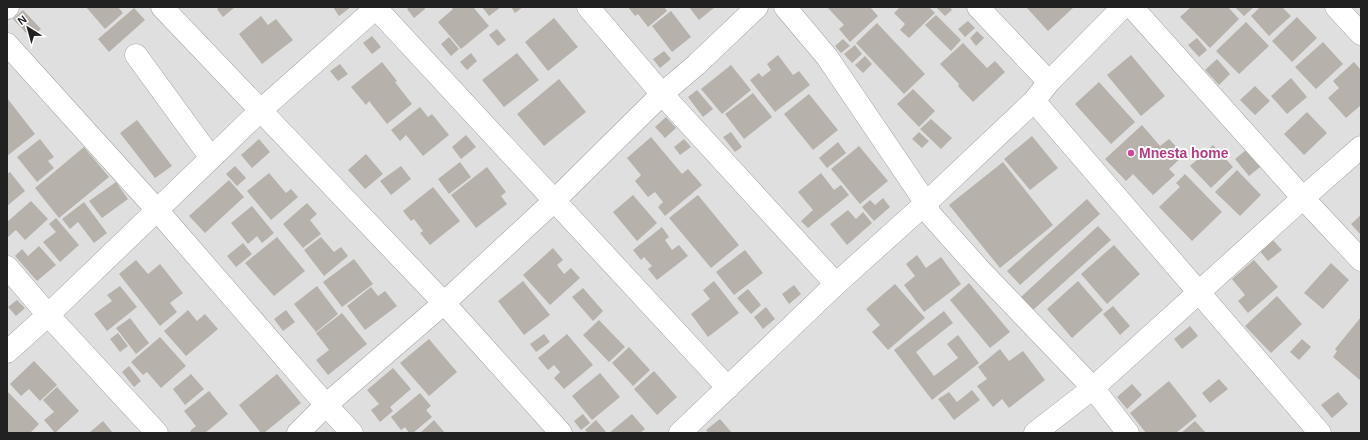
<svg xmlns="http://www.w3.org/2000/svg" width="1368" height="440" font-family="Arial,sans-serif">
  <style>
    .residential { fill: #dfdfdf }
    .building { fill: #b6b2ab }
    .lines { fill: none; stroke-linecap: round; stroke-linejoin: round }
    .minor-casing { stroke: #a5a5a5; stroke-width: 23 }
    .minor { stroke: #fff; stroke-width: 22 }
    .hotel-dot { fill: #d1479c; stroke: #fff; stroke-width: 1.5 }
    .labels { text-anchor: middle; stroke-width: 4; stroke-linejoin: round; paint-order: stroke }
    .hotel-label { font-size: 14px; font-weight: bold; fill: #b23c85; stroke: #fff; text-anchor: start }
  </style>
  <rect width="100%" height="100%" fill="#f1f0e9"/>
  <path class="residential" d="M7 7H1361V433H7Z"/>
  <path class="building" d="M86 7H118L123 13 105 29Z
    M220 7H235L223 17 217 9Z
    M333 7H351L339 16Z
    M410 7H424L425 9 414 18 407 9Z
    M451 7H473L489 26 461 49 438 22 453 9Z
    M482 7H501L489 16Z
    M511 7H523L515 13Z
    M628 7H664L667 11 648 27 638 14 635 16Z
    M689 7H715L699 20Z
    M827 7H870L878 16 850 42 839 29 844 25Z
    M900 7H929L935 13 909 38 900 30 905 24 894 13Z
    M936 7H950L952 10 945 16Z
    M1028 7H1074L1048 31 1027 8Z
    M1191 7H1228L1239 19 1210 48 1180 17Z
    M1235 7H1254L1244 16Z
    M1260 7H1282L1291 16 1269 36 1251 16Z
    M134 8 145 20 109 52 98 39Z
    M23 10 41 29 31 38 13 19Z
    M671 11 691 37 672 52 652 26Z
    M936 15 961 40 951 51 925 25Z
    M261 16 268 25 276 19 293 40 262 64 239 34Z
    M1297 17 1317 38 1292 62 1272 41Z
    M554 18 578 47 548 71 525 42Z
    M968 21 975 28 965 37 958 29Z
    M1246 22 1269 46 1239 74 1216 51Z
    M877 23 925 74 904 94 856 43Z
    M497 29 506 40 498 46 489 35Z
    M977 31 984 38 976 46 970 38Z
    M372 36 381 47 372 54 363 43Z
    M449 37 459 49 451 56 441 44Z
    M1197 38 1207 50 1199 57 1188 45Z
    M843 39 850 46 841 53 835 46Z
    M1323 42 1343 64 1316 89 1295 67Z
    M963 43 987 68 995 61 1005 72 973 102 958 86 959 84 940 64Z
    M855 45 862 54 852 63 844 54Z
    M664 51 671 59 660 68 653 59Z
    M471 53 477 61 467 70 460 62Z
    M517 53 539 80 504 107 482 80Z
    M778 55 793 75 799 71 810 85 775 112 750 80 759 73 762 77 771 70 767 64Z
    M1131 55 1165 96 1141 116 1107 75Z
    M865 56 872 64 863 73 855 65Z
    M1217 59 1230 74 1219 85 1205 70Z
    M382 62 397 81 395 82 412 104 387 124 369 101 366 105 351 87Z
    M1354 62 1361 70V105L1346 118 1328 98 1339 88 1333 81Z
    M340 64 348 74 338 81 330 71Z
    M731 65 751 90 722 114 701 89Z
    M1291 78 1307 97 1287 114 1271 96Z
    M559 79 586 112 544 146 517 114Z
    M1099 82 1135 122 1111 144 1075 104Z
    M1255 86 1270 101 1255 115 1240 100Z
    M913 89 935 111 919 127 897 104Z
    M697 90 713 109 703 117 688 97Z
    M753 93 772 117 744 139 725 114Z
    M809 94 838 130 813 150 784 114Z
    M7 98 35 134 7 156Z
    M420 107 428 117 432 114 449 135 423 156 406 135 400 141 391 130Z
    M1307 112 1327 133 1304 155 1284 134Z
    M666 117 676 128 665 138 655 127Z
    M931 119 952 138 941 149 920 129Z
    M137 120 172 166 155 178 120 133Z
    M1142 125 1160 146 1169 139 1184 155 1169 169 1175 175 1153 195 1133 174 1126 181 1105 159Z
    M731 132 742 147 735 152 723 137Z
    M919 132 929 141 922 148 912 139Z
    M466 135 476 147 461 159 452 147Z
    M1032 136 1058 168 1030 190 1004 159Z
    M651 137 682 174 688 169 702 185 665 216 658 207 663 202 655 192 648 197 635 181 641 175 627 158Z
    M40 139 54 157 48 161 54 168 37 182 17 157Z
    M259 139 270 152 252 168 241 155Z
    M684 139 691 147 680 155 674 147Z
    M838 142 846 153 827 168 819 158Z
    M1213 145 1233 167 1211 188 1190 166Z
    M859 146 888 181 860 204 831 169Z
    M84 147 109 177 59 218 35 188Z
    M1246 150 1260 167 1249 176 1235 159Z
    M366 154 383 174 365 189 348 170Z
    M460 162 471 177 449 194 438 179Z
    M1003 162 1053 225 1000 268 949 205Z
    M235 166 246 178 237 186 226 174Z
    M401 166 411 179 391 195 380 181Z
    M487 167 506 192 501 196 507 204 476 228 451 195Z
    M1237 170 1261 195 1240 216 1215 192Z
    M10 172 25 191 7 206V174Z
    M269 173 286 193 291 189 298 197 271 220 247 191Z
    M821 173 834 190 841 185 849 195 808 228 801 221 813 210 798 192Z
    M1185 174 1222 212 1192 241 1159 207 1180 187 1176 183Z
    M229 180 244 197 205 233 189 216Z
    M116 182 128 199 102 218 89 201Z
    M433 187 460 221 430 245 420 233 423 231 414 219 411 221 403 211Z
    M633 195 657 223 637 241 613 212Z
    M698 195 739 245 711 268 669 218Z
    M883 198 890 207 874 221 862 207 870 200 875 205Z
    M1087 199 1100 214 1020 285 1007 271Z
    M31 201 48 219 25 240 16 230 8 237 7 235V222Z
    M84 202 107 233 94 243 78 222 70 229 62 219Z
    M307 203 317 214 310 220 321 234 303 248 283 224Z
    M252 206 274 233 262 243 257 236 248 244 231 223Z
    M848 210 856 219 863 212 872 223 847 245 830 224Z
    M1361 215V235L1351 224Z
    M56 218 79 245 60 262 43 242 56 232 49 224Z
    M1098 226 1111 240 1033 310 1021 297Z
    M662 227 669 237 665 240 672 250 679 245 688 256 657 280 648 269 652 266 644 257 641 260 633 250Z
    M277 237 305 271 274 296 245 263Z
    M321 237 334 252 341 247 348 256 324 276 304 250Z
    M1272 239 1282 250 1268 261 1259 250Z
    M243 243 252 254 236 267 227 256Z
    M1114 245 1140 274 1107 304 1081 274Z
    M39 246 56 265 37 281 15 256 22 249 28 256Z
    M553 248 563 260 557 265 564 274 571 268 580 278 550 305 523 275Z
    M745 250 763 273 734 295 716 272Z
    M917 255 926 268 941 257 961 284 924 312 904 285 915 276 906 264Z
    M354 259 373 284 342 307 323 282Z
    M136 260 148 274 160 264 183 293 170 303 177 312 160 326 119 274Z
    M1254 260 1278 287 1248 313 1238 301 1245 295 1232 279Z
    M1331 263 1349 280 1323 309 1304 293Z
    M523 281 550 315 524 335 498 301Z
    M714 281 739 313 708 337 691 314 710 299 703 290Z
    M1078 281 1103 310 1072 338 1047 309Z
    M969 283 1010 332 990 348 950 300Z
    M895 284 925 318 888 350 872 332 880 325 866 309Z
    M794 285 801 294 789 304 782 294Z
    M120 286 137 307 107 331 94 314 112 301 107 295Z
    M317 286 338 314 316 332 294 304Z
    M371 287 378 296 385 291 397 306 365 330 347 306Z
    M583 288 603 311 593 321 572 297Z
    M748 289 761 305 751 314 737 298Z
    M1277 296 1302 324 1271 353 1245 326Z
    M17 300 25 308 16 316 8 307Z
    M1113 306 1130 326 1120 335 1103 314Z
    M766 307 775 319 763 329 754 317Z
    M188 310 197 321 205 314 218 329 186 356 164 331Z
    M286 310 295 322 283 331 274 319Z
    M944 311 953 323 916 352 934 376 958 358 947 344 958 335 979 363 932 400 894 350Z
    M342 313 367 344 328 375 316 360 329 350 316 333Z
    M1361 317V381L1333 357 1337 351 1335 349Z
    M130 318 149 343 136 354 116 328Z
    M599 320 625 347 609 362 583 335Z
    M1190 326 1198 336 1182 349 1174 339Z
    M118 333 128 346 120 352 110 339Z
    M544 334 550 342 536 352 530 344Z
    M567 334 593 365 564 389 554 378 560 372 554 365 548 370 538 358Z
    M160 337 186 366 161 388 147 372 143 375 131 362Z
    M429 339 457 372 429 396 400 363Z
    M1302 339 1311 347 1299 360 1290 352Z
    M629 347 650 370 633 386 612 363Z
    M1000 349 1009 361 1023 351 1045 380 1009 408 1002 399 993 407 977 386 987 379 978 367Z
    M34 361 57 385 40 401 29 389 21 396 10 384Z
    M129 366 141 381 134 387 122 372Z
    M393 368 411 389 390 407 393 411 380 422 371 410 379 404 367 390Z
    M654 371 677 397 657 415 634 389Z
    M600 373 620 397 592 420 572 396Z
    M191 374 204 389 185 405 173 389Z
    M277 374 301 403 264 433H261L239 405Z
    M1219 379 1228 389 1210 403 1202 393Z
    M1169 381 1197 416 1176 433H1146L1130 413Z
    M1132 384 1142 395 1127 409 1117 397Z
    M57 387 79 411 55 433 44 420 54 412 43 400Z
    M972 390 980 400 954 420 938 399 949 392 957 402Z
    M7 391 39 424 30 433H7Z
    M209 391 228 414 205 433H192L190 431 196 426 184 411Z
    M1338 392 1348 404 1332 418 1321 405Z
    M420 393 431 406 426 410 432 417 413 433H409L405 427 401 430 391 417Z
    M583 414 590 423 581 430 574 421Z
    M632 414 645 429 640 433H609Z
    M720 419 732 433H708L706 430Z
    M434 420 445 433H420Z
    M596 420 607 433H588L585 430Z
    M103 421 113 433H89Z
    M1195 421 1206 433H1181Z"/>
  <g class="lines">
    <g class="minor-casing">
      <path id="minor" d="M162 7 444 303 561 433
        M375 7 728 388
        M588 7 662 94 836 284
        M785 7 827 57 926 203 930 214 980 270 1093 388 1128 433
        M978 7 1049 82
        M1132 7 1303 198 1361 260
        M1336 7 1361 34
        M7 8 8 7
        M7 44 157 210 326 405 352 433
        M136 55 211 158
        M1034 101 1320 433
        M7 267 48 315 157 433
        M7 352 48 315 261 110 377 7
        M298 433 326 405 444 303 554 201 662 94 696 65 757 7
        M680 433 836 284 926 203 1034 101 1049 82 1123 7
        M1035 433 1093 388 1303 198 1361 147"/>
    </g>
    <use href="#minor" class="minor"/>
  </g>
  <circle class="hotel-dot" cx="1131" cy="153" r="4"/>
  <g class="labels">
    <g class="hotel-label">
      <text x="1139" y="158">Mnesta home</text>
    </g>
  </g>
  <rect width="1368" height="440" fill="none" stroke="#212121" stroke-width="16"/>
  <g transform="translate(28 28) rotate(323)" stroke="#ffffff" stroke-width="3" paint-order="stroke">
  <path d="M0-3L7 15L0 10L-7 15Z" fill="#212121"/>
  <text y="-6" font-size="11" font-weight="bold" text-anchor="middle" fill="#212121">N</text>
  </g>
</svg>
